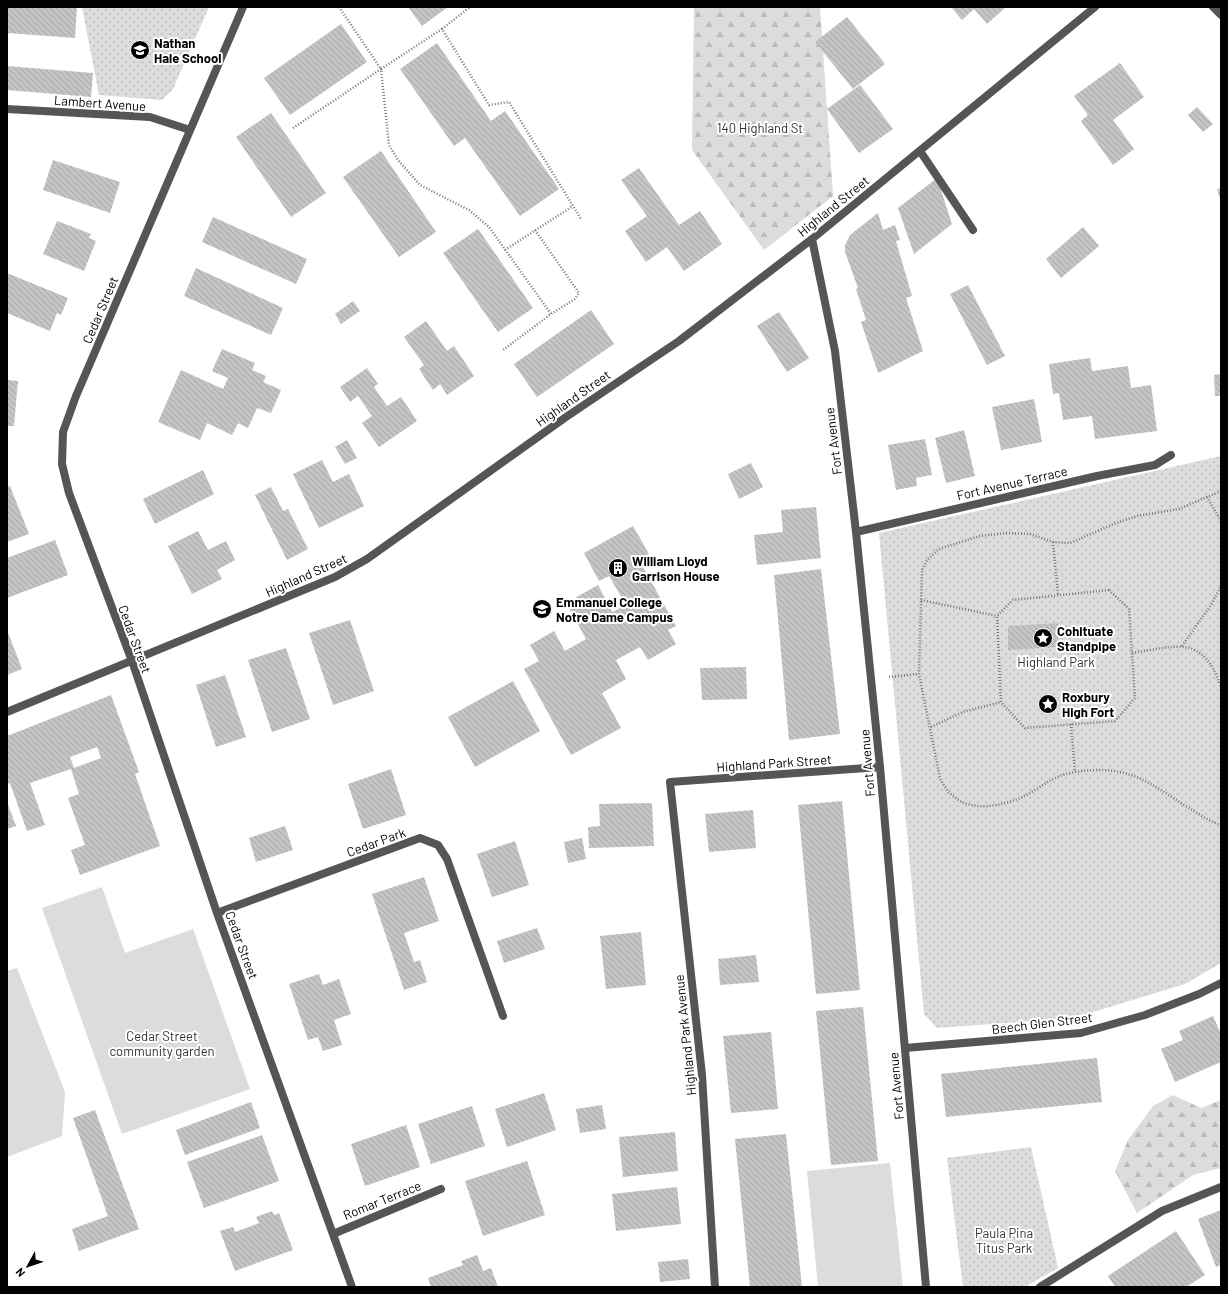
<svg xmlns="http://www.w3.org/2000/svg" width="1228" height="1294" font-family="Barlow,sans-serif">
  <style>
    .grass { fill: url(#grass-dots) }
    .forest { fill: url(#forest-firs) }
    .garden { fill: #dcdcdc }
    .building { fill: url(#building-back-hatch); fill-rule: evenodd }
    .lines { fill: none; stroke-linecap: round; stroke-linejoin: round }
    .path { stroke: #777; stroke-width: 2.5; stroke-dasharray: 1 2; stroke-linecap: butt }
    .lane { stroke: #555; stroke-width: 8 }
    .street { stroke: #555; stroke-width: 8 }
    .labels { text-anchor: middle; stroke-width: 4; stroke-linejoin: round; paint-order: stroke }
    .poi-label { font-size: 13px; font-weight: bold; fill: #000; stroke: #fff; text-anchor: start }
    .street-label { font-size: 13px; fill: #000; stroke: #fff }
    .park-label { font-size: 13px; fill: #333; stroke: #fff }
  </style>
  <defs>
    <pattern id="grass-dots" width="8" height="8" patternUnits="userSpaceOnUse"><rect width="8" height="8" fill="#dcdcdc"/><path d="M2 2h.1M6 6h.1" fill="none" stroke="#bbb" stroke-width="1.8" stroke-linecap="round"/></pattern>
    <pattern id="forest-firs" width="22" height="20" patternUnits="userSpaceOnUse"><rect width="22" height="20" fill="#dcdcdc"/><path d="M5 1l3.5 6h-7zM16 11l3.5 6h-7z" fill="#bbb"/></pattern>
    <pattern id="building-back-hatch" width="6" height="6" patternUnits="userSpaceOnUse"><rect width="6" height="6" fill="#c4c4c4"/><path d="M-1 5l2 2M0 0l6 6M5-1l2 2" fill="none" stroke="#a7a7a7"/></pattern>
  </defs>
  <rect width="100%" height="100%" fill="#fff"/>
  <path class="grass" d="M82 7H209L173 89 162 100 99 95Z
    M1221 456V963L1185 984 1090 1013 1058 1019 937 1028 924 1014 879 533Z
    M1031 1147 1058 1268 1025 1287H963L947 1158Z"/>
  <path class="forest" d="M694 7H820L833 196 764 250 692 150Z
    M1173 1095 1201 1108 1221 1100V1168L1193 1175 1137 1213 1115 1171 1128 1140 1153 1106Z"/>
  <path class="garden" d="M102 887 125 953 193 929 250 1089 122 1134 42 908Z
    M17 968 65 1092 62 1136 7 1157V971Z
    M890 1163 903 1287H818L807 1171Z"/>
  <path class="building" d="M7 7H77L75 38 7 33Z
    M408 7H448L422 26Z
    M951 7H1006L987 24 974 9 962 20Z
    M847 17 885 64 853 89 815 42Z
    M341 24 367 62 290 115 264 78Z
    M437 43 491 121 505 111 559 189 520 216 465 138 454 146 400 69Z
    M1120 63 1144 97 1113 120 1134 149 1113 165 1081 121 1088 115 1074 96Z
    M7 66 93 73 91 97 7 90Z
    M860 85 893 129 859 153 827 109Z
    M1197 107 1213 124 1203 132 1188 115Z
    M271 113 326 193 291 217 236 137Z
    M381 151 436 232 399 257 343 177Z
    M53 160 120 182 110 213 43 190Z
    M639 168 679 225 700 211 722 244 684 271 667 247 646 262 625 231 647 216 621 180Z
    M937 178 952 224 914 254 898 208Z
    M1221 188V202L1217 189Z
    M878 213 883 230 895 225 900 240 896 241 912 296 906 298 923 351 878 373 861 322 866 320 856 289 858 288 845 252V245L850 235Z
    M213 217 307 259 296 284 202 242Z
    M57 221 91 234 89 238 96 241 84 271 43 254Z
    M1083 227 1099 246 1061 278 1046 259Z
    M478 229 533 308 498 332 443 253Z
    M196 268 283 308 271 335 184 296Z
    M7 273 68 298 61 315 57 313 50 331 7 313Z
    M968 285 1005 356 987 365 950 294Z
    M353 301 360 311 341 324 335 314Z
    M591 310 614 344 537 397 514 364Z
    M779 312 809 358 787 372 757 326Z
    M426 321 447 351 454 346 474 376 447 395 440 384 433 390 419 369 424 365 404 337Z
    M222 349 255 363 252 370 266 376 263 382 281 390 271 413 257 408 248 428 238 423 232 435 207 423 200 440 158 422 181 370 223 389 228 378 212 371Z
    M1090 358 1092 371 1128 366 1131 388 1151 385 1157 431 1095 439 1092 416 1063 420 1059 393 1053 394 1049 364Z
    M367 368 378 384 374 387 387 406 401 397 417 421 379 447 362 423 372 416 358 396 350 402 340 387Z
    M1221 374V396H1215L1214 375Z
    M7 380 18 381 14 426H7Z
    M1034 399 1042 442 1001 450 992 407Z
    M964 430 975 476 946 483 935 438Z
    M925 439 932 475 916 478 917 486 896 490 888 445Z
    M347 440 357 458 345 464 335 447Z
    M322 460 333 482 349 474 364 506 319 528 293 474Z
    M751 463 763 487 739 499 728 474Z
    M203 470 214 494 155 524 143 499Z
    M10 486 29 534 7 542V487Z
    M271 487 283 511 288 509 308 549 287 560 255 495Z
    M816 507 821 558 757 565 754 535 783 532 781 510Z
    M633 526 649 554 639 560 676 626 668 630 676 644 648 660 640 647 616 660 626 679 602 693 621 728 571 755 524 669 539 661 530 645 554 631 565 651 586 639 566 603 598 585 612 612 626 605 609 576 599 581 584 553Z
    M198 531 208 550 226 541 235 560 217 570 222 579 192 594 168 546Z
    M55 540 68 575 7 598V558Z
    M821 569 840 734 789 740 774 575Z
    M350 620 374 691 333 705 309 633Z
    M1059 623 1058 647 1008 650V626Z
    M7 630 22 669 7 675Z
    M286 648 310 719 272 732 248 660Z
    M746 667 747 699 702 700 700 668Z
    M225 675 246 737 216 747 196 685Z
    M513 681 540 731 475 767 448 717Z
    M111 695 139 772 135 774 160 846 80 875 71 850 85 845 68 798 79 794 71 769 30 783 45 825 27 831 10 783 7 784V736ZM97 747 101 758 74 768 70 757Z
    M391 769 406 815 363 829 348 784Z
    M842 801 860 990 816 994 798 805Z
    M7 802 16 826 7 829Z
    M652 803 654 846 589 848 588 827 600 826 599 804Z
    M753 810 756 848 709 852 705 814Z
    M285 826 293 850 256 862 249 838Z
    M582 838 586 859 568 863 564 842Z
    M515 841 529 885 492 897 477 854Z
    M424 877 439 921 404 933 414 962 420 960 427 982 404 990 372 894Z
    M537 928 545 949 504 963 497 941Z
    M641 932 646 985 606 989 600 936Z
    M756 955 759 982 720 985 718 959Z
    M319 974 323 985 339 979 351 1014 334 1020 342 1045 323 1051 318 1037 308 1040 289 984Z
    M863 1007 878 1161 831 1165 816 1011Z
    M1213 1016 1221 1034V1062L1175 1082 1161 1049 1183 1040 1179 1031Z
    M771 1032 778 1109 731 1113 723 1036Z
    M1097 1058 1102 1102 946 1117 941 1074Z
    M544 1093 556 1130 507 1147 495 1109Z
    M251 1102 260 1128 185 1155 176 1130Z
    M602 1105 606 1129 580 1133 576 1109Z
    M472 1106 485 1146 431 1164 418 1124Z
    M95 1110 139 1229 79 1251 72 1229 108 1216 73 1118Z
    M406 1125 420 1167 365 1186 351 1144Z
    M675 1132 678 1171 623 1177 619 1137Z
    M786 1134 802 1287H750L735 1139Z
    M262 1135 279 1181 204 1208 187 1162Z
    M527 1161 545 1215 483 1236 465 1181Z
    M677 1187 681 1224 616 1231 612 1194Z
    M1221 1210V1265L1216 1267 1198 1219Z
    M272 1211 274 1215 279 1213 293 1250 235 1271 220 1231 233 1227 235 1232 259 1223 256 1217Z
    M1176 1231 1205 1275 1186 1287H1115L1108 1276Z
    M477 1255 483 1271 491 1268 498 1287H431L428 1278 463 1265 461 1261Z
    M688 1259 690 1279 660 1282 658 1262Z"/>
  <g class="lines">
    <path class="path" d="M339 7 381 69 442 29 489 105 509 102 581 219
      M442 29 470 7
      M293 128 381 69 389 145 398 160 420 185 469 210 489 227 551 314 503 350
      M535 230 579 293 575 299 551 314
      M505 250 573 206
      M1221 491 1179 509 1137 516 1116 523 1070 543 1053 542 1030 534 1007 533 980 536 939 549 927 560 922 570 919 674 940 778C955 813 991 810 1020 798 1041 789 1050 776 1075 772 1129 764 1146 781 1189 808 1199 814 1210 822 1221 825
      M1207 497 1221 521
      M1053 542 1058 595
      M1109 590 1129 609 1135 698 1115 721 1025 728 1001 702 997 616 1013 600Z
      M921 600 997 616
      M1182 646 1211 605 1221 586
      M1132 653C1178 646 1203 634 1221 687
      M889 677 919 674
      M1071 724 1075 772
      M931 727 963 712 1001 702"/>
    <path class="lane" d="M1040 1287 1162 1211 1221 1187"/>
    <path class="street" d="M243 7 76 396 63 432 62 464 69 493 132 661 217 913 352 1287
      M1213 7 1221 15
      M7 109 150 117 190 130
      M920 151 973 230
      M812 239 835 351 856 532 880 767 926 1287
      M856 532 1097 476 1155 465 1171 455
      M7 712 335 577 367 559 566 417 679 341 812 239 1095 7
      M217 913 420 838 438 845 447 859 503 1016
      M905 1048 1081 1033 1145 1015 1199 994 1221 983
      M333 1234 441 1189
      M715 1287 702 1075 670 782 880 767"/>
  </g>
  <defs>
    <g id="school-disc" transform="scale(1)"><circle r="9.5" fill="#000" stroke="#fff"/><path d="M0-5L7-2L0 1L-7-2ZM-4 1L0 2.5L4 1V4Q0 6-4 4Z" fill="#fff"/></g>
    <g id="building-disc" transform="scale(1)"><circle r="9.5" fill="#000" stroke="#fff"/><path d="M-4-6H4V6H1V3H-1V6H-4ZM-2.5-4.3h1.7v1.8h-1.7ZM.8-4.3h1.7v1.8H.8ZM-2.5-1h1.7V.8h-1.7ZM.8-1h1.7V.8H.8Z" fill="#fff"/></g>
    <g id="university-disc" transform="scale(1)"><circle r="9.5" fill="#000" stroke="#fff"/><path d="M0-5L7-2L0 1L-7-2ZM-4 1L0 2.5L4 1V4Q0 6-4 4Z" fill="#fff"/></g>
    <g id="sight-disc" transform="scale(1)"><circle r="9.5" fill="#000" stroke="#fff"/><path d="M0-6L1.8-2.2L6-1.7L2.9 1.2L3.7 5.4L0 3.3L-3.7 5.4L-2.9 1.2L-6-1.7L-1.8-2.2Z" fill="#fff"/></g>
  </defs>
  <g fill-rule="evenodd">
    <use href="#school-disc" x="140" y="50"/>
    <use href="#building-disc" x="618" y="568"/>
    <use href="#university-disc" x="542" y="609"/>
    <use href="#sight-disc" x="1043" y="638"/>
    <use href="#sight-disc" x="1048" y="704"/>
  </g>
  <g class="labels">
    <g class="poi-label">
      <text x="154" y="48">Nathan<tspan x="154" dy="15">Hale School</tspan></text>
      <text x="632" y="566">William Lloyd<tspan x="632" dy="15">Garrison House</tspan></text>
      <text x="556" y="607">Emmanuel College<tspan x="556" dy="15">Notre Dame Campus</tspan></text>
      <text x="1057" y="636">Cohituate<tspan x="1057" dy="15">Standpipe</tspan></text>
      <text x="1062" y="702">Roxbury<tspan x="1062" dy="15">High Fort</tspan></text>
    </g>
    <g class="street-label">
      <text transform="translate(100 103) rotate(4)" y="5">Lambert Avenue</text>
      <text transform="translate(833 206) rotate(-39)" y="5">Highland Street</text>
      <text transform="translate(100 310) rotate(-67)" y="5">Cedar Street</text>
      <text transform="translate(573 398) rotate(-35)" y="5">Highland Street</text>
      <text transform="translate(833 441) rotate(-97)" y="5">Fort Avenue</text>
      <text transform="translate(1012 483) rotate(-13)" y="5">Fort Avenue Terrace</text>
      <text transform="translate(306 575) rotate(-24)" y="5">Highland Street</text>
      <text transform="translate(135 639) rotate(70)" y="5">Cedar Street</text>
      <text transform="translate(774 763) rotate(-4)" y="5">Highland Park Street</text>
      <text transform="translate(867 763) rotate(-95)" y="5">Fort Avenue</text>
      <text transform="translate(376 842) rotate(-20)" y="5">Cedar Park</text>
      <text transform="translate(242 945) rotate(70)" y="5">Cedar Street</text>
      <text transform="translate(1042 1023) rotate(-7)" y="5">Beech Glen Street</text>
      <text transform="translate(685 1035) rotate(-96)" y="5">Highland Park Avenue</text>
      <text transform="translate(896 1086) rotate(-95)" y="5">Fort Avenue</text>
      <text transform="translate(382 1200) rotate(-22)" y="5">Romar Terrace</text>
    </g>
    <g class="park-label">
      <text x="760" y="133">140 Highland St</text>
      <text x="1056" y="667">Highland Park</text>
      <text x="162" y="1041">Cedar Street<tspan x="162" dy="15">community garden</tspan></text>
      <text x="1004" y="1238">Paula Pina<tspan x="1004" dy="15">Titus Park</tspan></text>
    </g>
  </g>
  <rect width="1228" height="1294" fill="none" stroke="#000000" stroke-width="16"/>
  <g transform="translate(28 1266) rotate(230)" stroke="#ffffff" stroke-width="3" paint-order="stroke">
  <path d="M0-3L7 15L0 10L-7 15Z" fill="#000000"/>
  <text y="-6" font-size="11" font-weight="bold" text-anchor="middle" fill="#000000">N</text>
  </g>
</svg>
